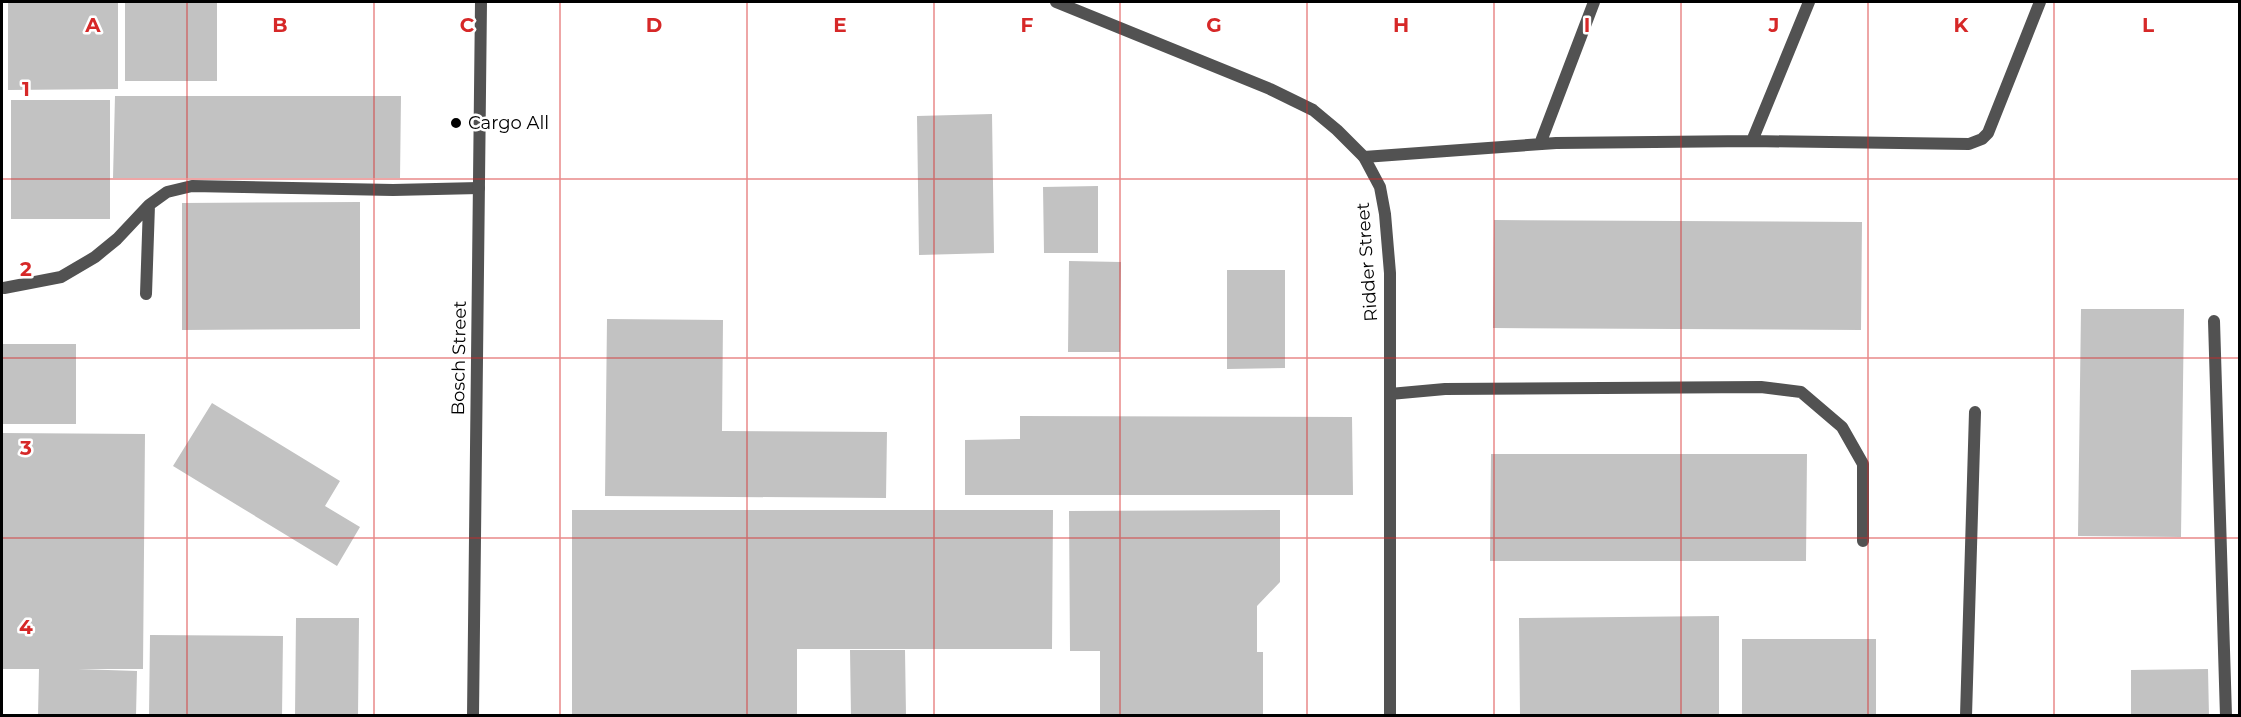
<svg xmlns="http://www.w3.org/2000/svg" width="2241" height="717" font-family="Montserrat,sans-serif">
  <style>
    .building { fill: #c2c2c2 }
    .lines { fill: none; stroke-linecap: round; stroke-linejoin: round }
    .lane { stroke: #525252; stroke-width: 12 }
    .street { stroke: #525252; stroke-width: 12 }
    .grid { fill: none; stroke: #d62828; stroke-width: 1.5; stroke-opacity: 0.55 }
    .poi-dot { fill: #000; stroke: #fff; stroke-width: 2 }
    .labels { text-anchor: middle; stroke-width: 5; stroke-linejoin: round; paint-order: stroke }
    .poi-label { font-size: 18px; fill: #000; stroke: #fff; text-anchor: start }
    .street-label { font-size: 18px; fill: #000; stroke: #fff }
    .grid-label { font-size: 20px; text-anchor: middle; font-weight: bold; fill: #d62828; stroke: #fff; stroke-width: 5; stroke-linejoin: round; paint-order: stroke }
  </style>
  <rect width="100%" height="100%" fill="#fff"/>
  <path class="building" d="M8 2H118V89L8 90Z
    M125 2H217V81H125Z
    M115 96H401L400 178H113Z
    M11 100H110V219H11Z
    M992 114 994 253 919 255 917 116Z
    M1098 186V253H1044L1043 187Z
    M360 202V329L182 330V203Z
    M1494 220 1862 222 1861 330 1493 328Z
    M1069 261 1121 262 1120 352H1068Z
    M1227 270H1285V368L1227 369Z
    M2081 309H2184L2181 537 2078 536Z
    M607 319 723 320 722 431 887 432 886 498 605 496Z
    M2 344H76V424H2Z
    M212 403 340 481 325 506 360 527 337 566 173 466Z
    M1020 416 1352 417 1353 495H965V440L1020 439Z
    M2 433 145 434 143 669H78L137 671 136 716H38L39 669H2Z
    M1491 454H1807L1806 561H1490Z
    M572 510H1053L1052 649H797V716H572Z
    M1280 510V582L1257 606V652H1263V716H1100V651H1070L1069 511Z
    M1719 616V716H1520L1519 618Z
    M296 618H359L358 716H295Z
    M150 635 283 636 282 716H149Z
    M1742 639H1876V716H1742Z
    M850 650H905L906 716H851Z
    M2208 669 2209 716H2131V670Z"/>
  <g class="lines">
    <path class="lane" d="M1752 141 1809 2
      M1540 144 1594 2
      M1364 157 1556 143 1752 141 1969 144 1982 139 1988 133 2040 2
      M4 288 61 277 95 257 117 239 149 205
      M146 294 149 205 167 192 192 186 393 190 479 188
      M2214 321 2226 716
      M1390 394 1445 389 1761 387 1801 392 1842 427 1863 464V541
      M1966 716 1975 412"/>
    <path class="street" d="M1056 2 1270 89 1313 110 1337 130 1364 157 1380 187 1385 214 1390 273V716
      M473 716 481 2"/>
  </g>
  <path class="grid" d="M187 2V716M374 2V716M560 2V716M747 2V716M934 2V716M1120 2V716M1307 2V716M1494 2V716M1681 2V716M1868 2V716M2054 2V716M2 179H2240M2 358H2240M2 538H2240"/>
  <circle class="poi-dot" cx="456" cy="123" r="6"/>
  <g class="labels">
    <g class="poi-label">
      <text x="468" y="129">Cargo All</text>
    </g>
    <g class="street-label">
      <text transform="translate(1367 262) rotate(-94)" y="6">Ridder Street</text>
      <text transform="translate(459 358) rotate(-89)" y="6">Bosch Street</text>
    </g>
  </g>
  <g class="grid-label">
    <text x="93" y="32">A</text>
    <text x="280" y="32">B</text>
    <text x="467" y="32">C</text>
    <text x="654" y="32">D</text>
    <text x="840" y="32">E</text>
    <text x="1027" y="32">F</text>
    <text x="1214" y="32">G</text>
    <text x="1401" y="32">H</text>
    <text x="1587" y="32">I</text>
    <text x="1774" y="32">J</text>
    <text x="1961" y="32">K</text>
    <text x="2148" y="32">L</text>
    <text x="26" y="96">1</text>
    <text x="26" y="276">2</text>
    <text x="26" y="455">3</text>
    <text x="26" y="634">4</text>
  </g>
  <rect width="2241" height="717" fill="none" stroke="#000000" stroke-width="6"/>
</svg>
